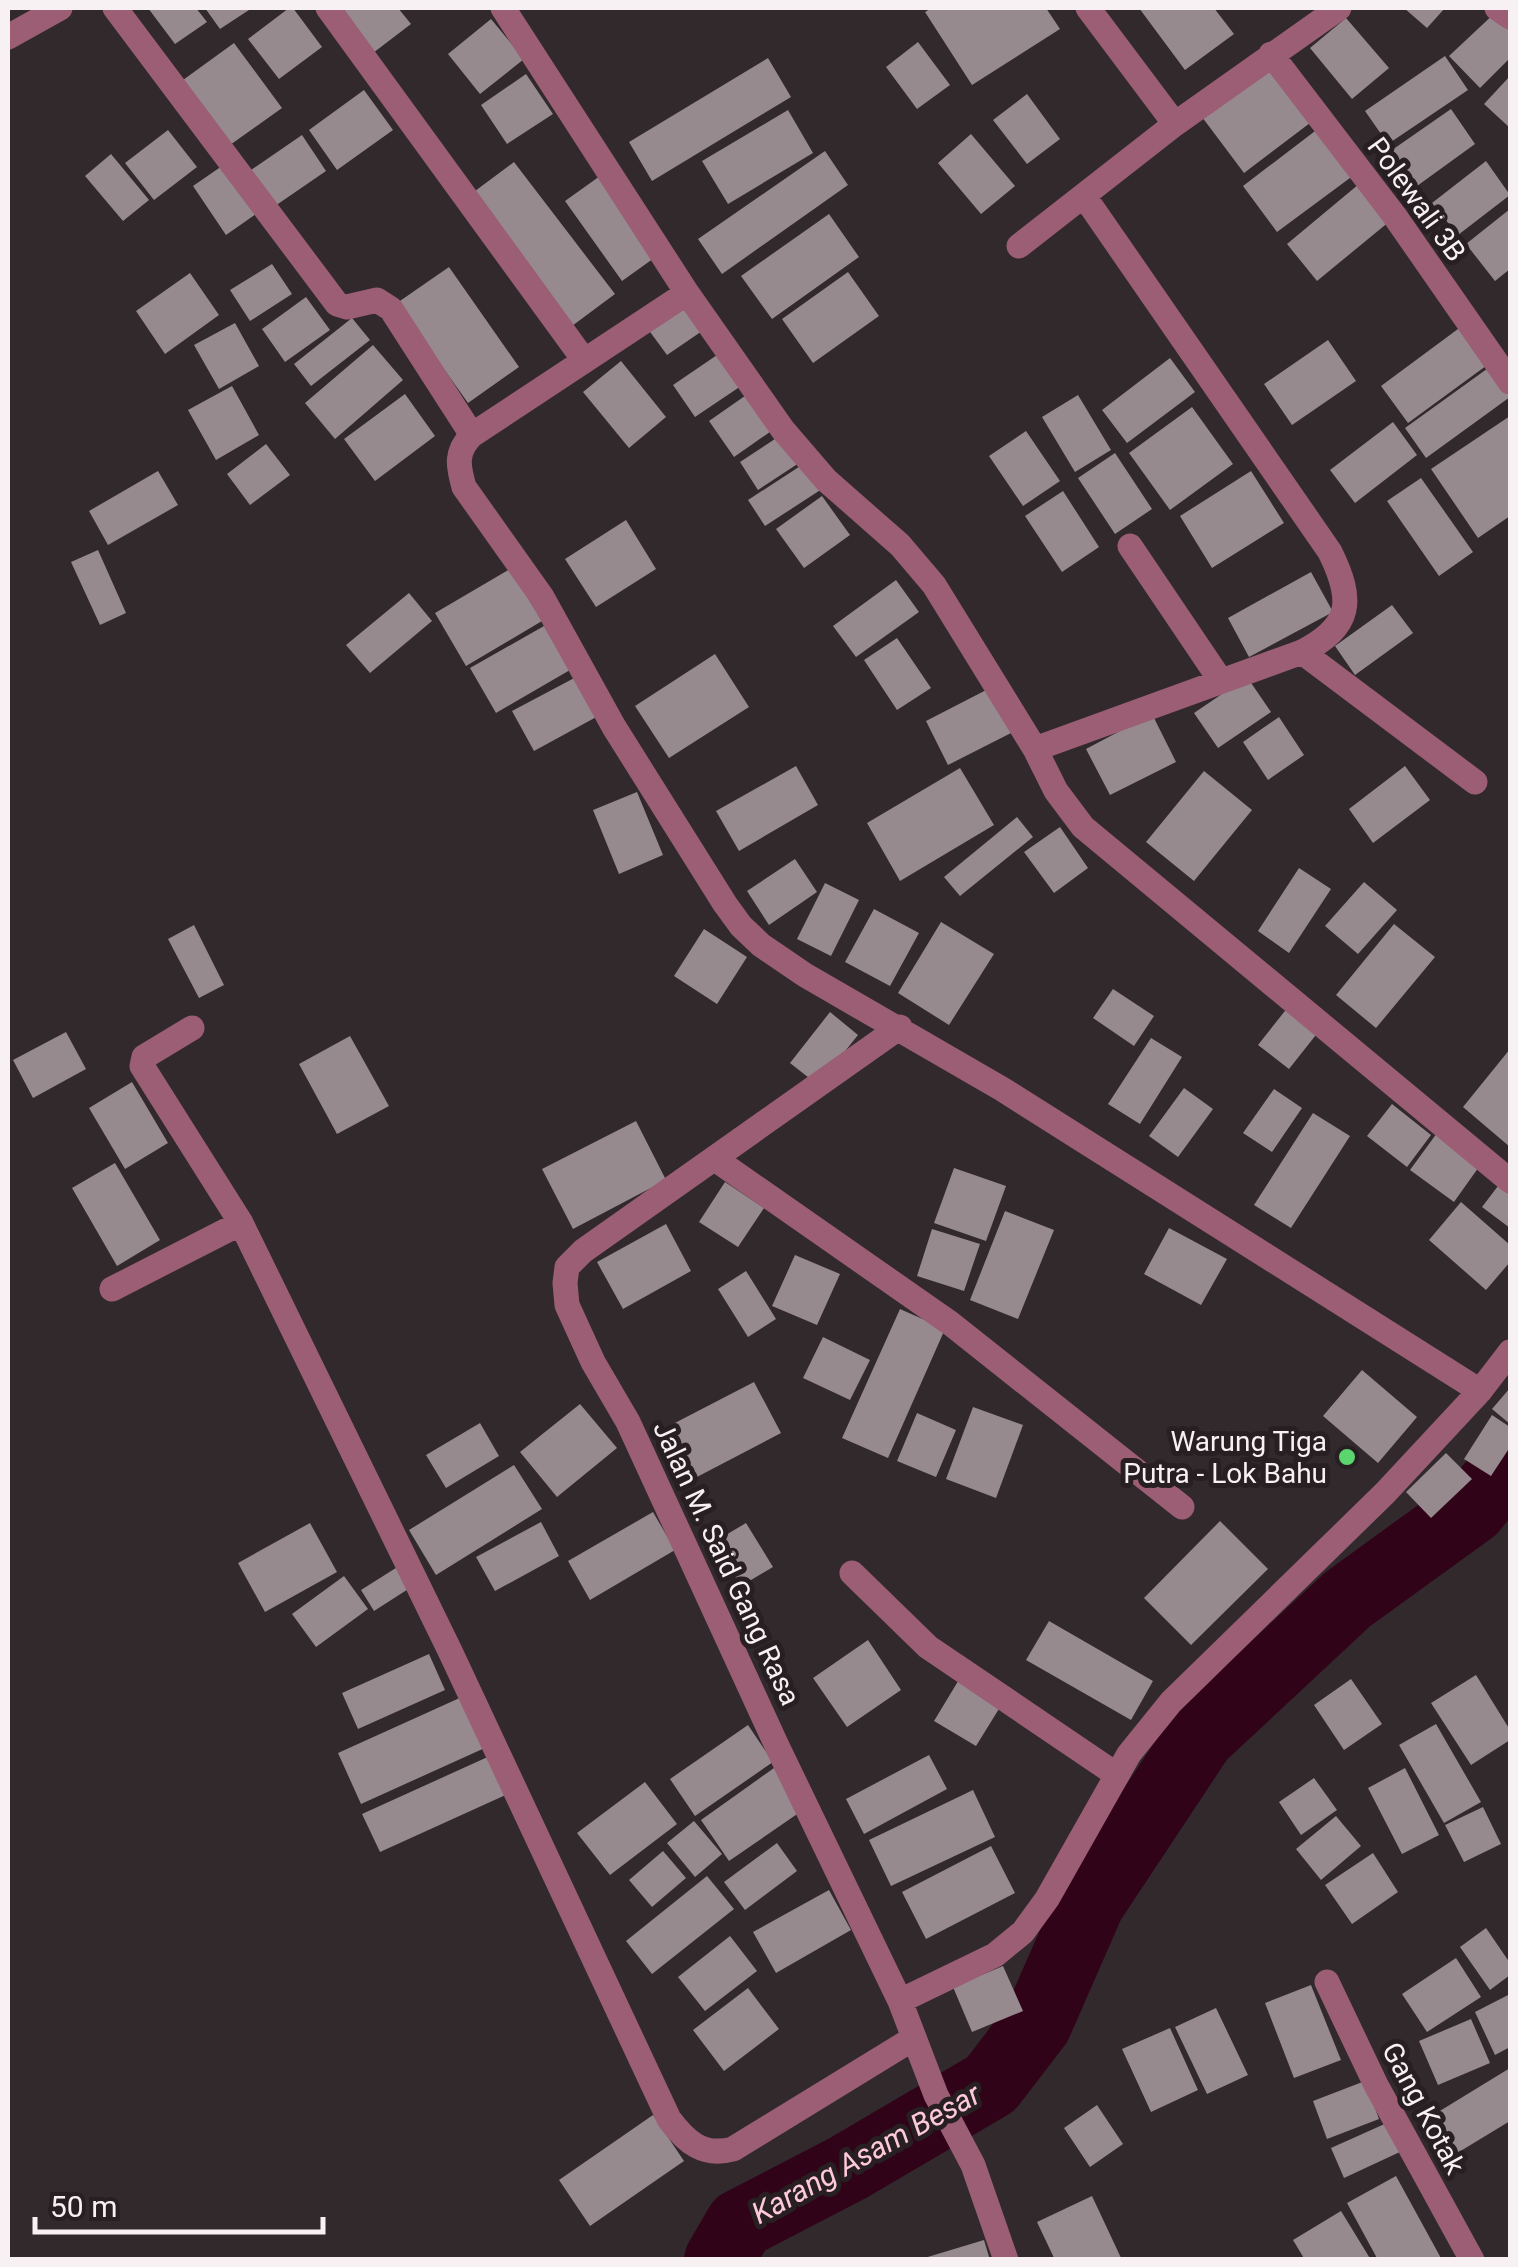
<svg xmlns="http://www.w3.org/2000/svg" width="1518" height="2267" font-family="Roboto,sans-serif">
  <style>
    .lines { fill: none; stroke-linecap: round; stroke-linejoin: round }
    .river { stroke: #310319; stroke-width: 70 }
    .building { fill: #968a8e }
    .street { stroke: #9b5e75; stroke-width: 25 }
    .poi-dot { fill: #5bd56d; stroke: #281f22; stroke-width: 4 }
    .labels { text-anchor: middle; stroke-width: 10; stroke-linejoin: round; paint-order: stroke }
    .street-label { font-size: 28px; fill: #f7f1f3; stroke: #281f22 }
    .poi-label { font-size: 28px; fill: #f7f1f3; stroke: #281f22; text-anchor: end }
    .water-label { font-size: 30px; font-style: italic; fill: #fdc9db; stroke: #281f22 }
  </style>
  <rect width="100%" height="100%" fill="#32292c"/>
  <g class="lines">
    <path class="river" d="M719 2260 740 2224 848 2168 991 2084 1037 2024 1090 1903 1200 1737 1348 1599 1471 1510 1510 1464"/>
  </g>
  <path class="building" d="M148 8H196L207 22 175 44Z
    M205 8H252L220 29Z
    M289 8H293L322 47 279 79 248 39Z
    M337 8H398L411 24 373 53Z
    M932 8H1046L1060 29 972 85 925 12Z
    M1139 8H1214L1234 34 1185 70Z
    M1404 8H1445L1427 28Z
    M1497 11 1510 25V58L1480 88 1449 56Z
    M1346 18 1389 68 1352 99 1310 48Z
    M491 19 524 59 480 94 448 54Z
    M918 42 950 85 917 109 886 67Z
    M234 43 282 108 230 145 183 80Z
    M1445 56 1468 90 1388 144 1365 111Z
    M768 58 791 97 652 181 629 142Z
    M1268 67 1310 123 1244 173 1202 117Z
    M526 74 553 114 507 144 481 105Z
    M1510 76V128L1484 104Z
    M364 90 393 130 337 170 309 130Z
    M1027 94 1060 139 1027 164 993 120Z
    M1451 109 1475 144 1417 186 1392 150Z
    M788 110 813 153 728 204 702 161Z
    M1319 128 1354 175 1277 232 1243 186Z
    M168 130 197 167 154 200 125 163Z
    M971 134 1015 186 981 214 938 163Z
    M302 135 326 171 275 206 251 170Z
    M825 151 848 185 722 274 698 239Z
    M111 154 149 200 123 221 85 176Z
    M1486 161 1510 195 1458 235 1432 203Z
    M514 162 615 294 572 326 471 194Z
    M222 166 256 214 226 235 193 186Z
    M600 176 657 256 622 281 565 201Z
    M1359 184 1390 221 1317 281 1287 244Z
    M1510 209V269L1495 281 1466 244Z
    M829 214 859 257 772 319 741 276Z
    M272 264 292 294 250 321 230 290Z
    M449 267 519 367 468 403 397 303Z
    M848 272 879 316 813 363 782 319Z
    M190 273 219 315 165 354 136 311Z
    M686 296 708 327 667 355 645 325Z
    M306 297 330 330 285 362 262 329Z
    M352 318 370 340 311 386 294 364Z
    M235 323 259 366 219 389 194 345Z
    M1462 326 1490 363 1408 423 1381 386Z
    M1328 340 1356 381 1292 425 1264 384Z
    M373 345 403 380 335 439 305 403Z
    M720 353 741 386 695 417 673 385Z
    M1170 358 1195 392 1127 443 1102 410Z
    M621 361 666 417 629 448 583 392Z
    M1491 366 1510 392V397L1426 458 1405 428Z
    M232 386 259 435 216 460 188 410Z
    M752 391 777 427 734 457 709 421Z
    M405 394 435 436 375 481 344 439Z
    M1078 395 1111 450 1075 472 1042 417Z
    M1192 407 1233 464 1170 510 1129 453Z
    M1510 416V516L1478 538 1431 469Z
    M1393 422 1417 455 1355 503 1330 470Z
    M1026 431 1060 481 1023 506 989 456Z
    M781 435 799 463 758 490 740 462Z
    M266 444 290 475 250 505 227 474Z
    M1115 453 1152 509 1115 534 1078 478Z
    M808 461 825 487 765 526 748 500Z
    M158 471 178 505 108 545 89 511Z
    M1251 471 1284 523 1212 568 1180 516Z
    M1421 478 1473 552 1439 576 1387 501Z
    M1063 491 1099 547 1062 572 1025 516Z
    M822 496 850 535 804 568 776 529Z
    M626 520 656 569 596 607 565 559Z
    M98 550 126 613 100 625 71 562Z
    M510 569 542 621 466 666 435 613Z
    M1311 572 1333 612 1249 657 1228 618Z
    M896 580 919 612 856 657 833 626Z
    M409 593 432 621 370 673 346 645Z
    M1392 605 1413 633 1355 675 1335 646Z
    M544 626 570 670 496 713 470 668Z
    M897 638 931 688 897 710 864 660Z
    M715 654 749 707 669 758 635 706Z
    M578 676 600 715 534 751 512 711Z
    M1247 677 1271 712 1218 748 1194 713Z
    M992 687 1015 731 948 765 926 721Z
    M1152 714 1176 762 1110 795 1086 749Z
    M1279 717 1304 755 1268 780 1243 742Z
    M796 766 818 805 739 851 716 811Z
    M1405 766 1430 800 1373 843 1349 809Z
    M960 768 994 825 900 881 867 823Z
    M1204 771 1252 810 1194 881 1146 842Z
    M637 792 663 855 619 874 593 810Z
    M1017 817 1033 837 960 896 944 877Z
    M1060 827 1088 868 1054 893 1024 852Z
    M795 859 817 892 769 925 747 891Z
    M1299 868 1331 889 1289 953 1258 931Z
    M1364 882 1397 910 1358 954 1325 926Z
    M825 883 859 900 831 956 797 939Z
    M874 909 919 933 890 986 845 962Z
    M941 922 994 954 949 1025 898 993Z
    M1394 924 1435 957 1376 1028 1336 995Z
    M194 925 224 985 199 998 168 939Z
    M704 929 747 957 717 1004 674 976Z
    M1113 989 1154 1016 1134 1046 1093 1018Z
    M1292 1002 1323 1026 1289 1069 1258 1045Z
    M830 1012 858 1035 818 1085 790 1063Z
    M66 1032 86 1069 33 1098 13 1060Z
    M350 1036 389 1106 337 1134 299 1064Z
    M1151 1038 1182 1057 1140 1124 1108 1104Z
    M1510 1049V1147L1463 1107Z
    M132 1082 168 1143 125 1169 89 1108Z
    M1184 1088 1213 1109 1178 1157 1149 1136Z
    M1274 1089 1302 1108 1272 1152 1243 1133Z
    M1392 1104 1431 1135 1407 1167 1367 1136Z
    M1313 1113 1350 1136 1291 1228 1254 1205Z
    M636 1121 666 1180 573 1229 542 1169Z
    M1437 1133 1481 1164 1454 1202 1410 1170Z
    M115 1163 160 1240 117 1266 72 1188Z
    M954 1168 1006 1186 986 1241 934 1223Z
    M725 1182 764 1208 738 1247 699 1222Z
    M1498 1186 1510 1195V1228L1482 1207Z
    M1461 1202 1510 1245V1262L1486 1290 1429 1240Z
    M1005 1211 1054 1230 1018 1319 970 1300Z
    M666 1224 691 1271 623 1309 597 1262Z
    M1169 1228 1227 1259 1201 1305 1144 1274Z
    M932 1229 980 1244 964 1291 917 1276Z
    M795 1255 840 1274 817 1325 772 1306Z
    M746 1271 776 1319 748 1337 718 1289Z
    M900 1309 945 1329 888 1458 842 1438Z
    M823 1337 870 1360 850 1400 803 1378Z
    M1362 1370 1417 1417 1378 1463 1323 1416Z
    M754 1382 781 1433 695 1478 669 1426Z
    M1510 1388V1424L1492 1409Z
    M580 1404 617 1448 557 1497 520 1452Z
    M973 1407 1023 1425 996 1498 946 1479Z
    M917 1413 956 1430 936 1477 897 1461Z
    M1492 1415 1510 1427V1447L1491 1476 1464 1459Z
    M480 1423 499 1456 446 1488 426 1455Z
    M1446 1453 1472 1479 1431 1518 1406 1492Z
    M514 1465 542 1509 436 1575 409 1530Z
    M653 1512 675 1550 590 1600 568 1561Z
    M1220 1521 1268 1569 1191 1645 1144 1598Z
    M541 1522 559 1556 495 1591 476 1557Z
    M310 1523 337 1572 265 1612 238 1563Z
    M746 1523 773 1567 741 1586 714 1542Z
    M399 1566 413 1586 374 1611 361 1590Z
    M344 1576 368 1609 316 1647 292 1614Z
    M1049 1621 1153 1681 1131 1720 1026 1660Z
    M868 1640 901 1690 847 1727 813 1678Z
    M429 1654 445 1690 358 1729 342 1693Z
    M1476 1675 1510 1730V1740L1471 1765 1431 1703Z
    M960 1678 1002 1704 976 1746 934 1721Z
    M1351 1679 1382 1724 1344 1750 1314 1705Z
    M464 1696 487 1747 361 1804 338 1753Z
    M1436 1724 1481 1802 1444 1823 1399 1745Z
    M748 1725 773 1762 695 1816 670 1779Z
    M492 1755 510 1793 380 1852 362 1814Z
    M929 1755 947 1789 864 1834 846 1799Z
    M774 1768 803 1810 729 1861 701 1820Z
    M1405 1768 1439 1835 1402 1854 1368 1788Z
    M1314 1778 1337 1810 1301 1835 1279 1802Z
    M645 1782 677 1824 610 1875 577 1833Z
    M973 1790 995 1837 891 1886 869 1840Z
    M1483 1807 1501 1844 1464 1862 1445 1825Z
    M1336 1816 1361 1846 1321 1880 1296 1849Z
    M694 1821 722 1854 695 1877 667 1843Z
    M777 1843 797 1871 745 1910 724 1882Z
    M991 1846 1015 1893 926 1939 902 1892Z
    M663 1851 686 1878 652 1907 629 1880Z
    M1373 1853 1398 1892 1352 1924 1325 1885Z
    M707 1876 734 1909 652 1974 626 1941Z
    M829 1890 851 1930 776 1973 753 1932Z
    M1486 1928 1510 1963V1975L1490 1990 1460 1947Z
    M730 1936 757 1971 705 2011 678 1977Z
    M1456 1958 1481 1997 1427 2032 1402 1994Z
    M1003 1966 1023 2011 972 2032 953 1987Z
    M1311 1985 1341 2060 1294 2078 1265 2003Z
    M748 1988 779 2029 724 2071 693 2030Z
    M1510 1994V2047L1495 2055 1475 2012Z
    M1216 2008 1248 2075 1207 2094 1175 2027Z
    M1471 2019 1490 2063 1438 2085 1419 2041Z
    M1170 2028 1198 2090 1151 2112 1122 2049Z
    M1510 2068V2121L1454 2155 1430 2117Z
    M1365 2081 1379 2119 1327 2139 1313 2101Z
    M1097 2105 1123 2144 1090 2167 1064 2128Z
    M653 2115 684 2161 590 2226 559 2180Z
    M1389 2122 1402 2151 1344 2178 1331 2148Z
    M1396 2176 1442 2260H1378L1347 2203Z
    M1092 2196 1122 2260H1055L1037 2222Z
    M1341 2211 1371 2260H1305L1293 2240Z
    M984 2240 990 2260H921V2259Z"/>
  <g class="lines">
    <path class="street" d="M115 8 337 304 347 307 377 300 391 309 472 435
      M328 8 584 360
      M503 8 687 293 472 435C455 452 458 466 464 487L542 597 614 727 725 904 741 926 761 945 805 975 1002 1089 1480 1391
      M1088 8 1175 124
      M1497 8 1510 17
      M8 37 60 8
      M1271 54 1394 215 1510 382
      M1019 246 1175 124 1339 8
      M687 293 783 430 826 480 900 545 934 585 1035 749 1056 791 1083 827 1510 1181
      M1130 546 1221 681
      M1302 652 1475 782
      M1035 749 1302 652C1352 626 1354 601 1330 552L1084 196
      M900 1027 583 1251 567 1267 565 1283 567 1305 593 1362 628 1422 777 1746 900 2001 936 2095 973 2165 1006 2260
      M192 1028 144 1057 142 1066 241 1223 450 1651 669 2119C686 2142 703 2157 733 2149L914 2038
      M715 1159 950 1323 1182 1507
      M112 1289 241 1223
      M852 1573 928 1647 1117 1775
      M1327 1982 1376 2085 1472 2260
      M900 2001 995 1955 1023 1932 1047 1899 1129 1754 1171 1702 1385 1493 1480 1391 1510 1352"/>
  </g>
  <circle class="poi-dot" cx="1347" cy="1457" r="10"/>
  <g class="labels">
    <g class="street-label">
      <text transform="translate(1417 199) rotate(54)" y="10">Polewali 3B</text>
      <text transform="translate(727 1563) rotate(65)" y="10">Jalan M. Said Gang Rasa</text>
      <text transform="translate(1424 2108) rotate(62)" y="10">Gang Kotak</text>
    </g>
    <g class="poi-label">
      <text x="1327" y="1451">Warung Tiga<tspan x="1327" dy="32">Putra - Lok Bahu</tspan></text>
    </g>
    <g class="water-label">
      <text transform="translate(866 2154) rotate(-29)" y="10">Karang Asam Besar</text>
    </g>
  </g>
  <rect width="1518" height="2267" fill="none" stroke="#f7f1f3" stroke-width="20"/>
  <path d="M35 2217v15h288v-15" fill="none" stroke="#f7f1f3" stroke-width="5"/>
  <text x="50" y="2217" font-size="30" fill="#f7f1f3" stroke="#281f22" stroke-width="8" paint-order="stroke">50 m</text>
</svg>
